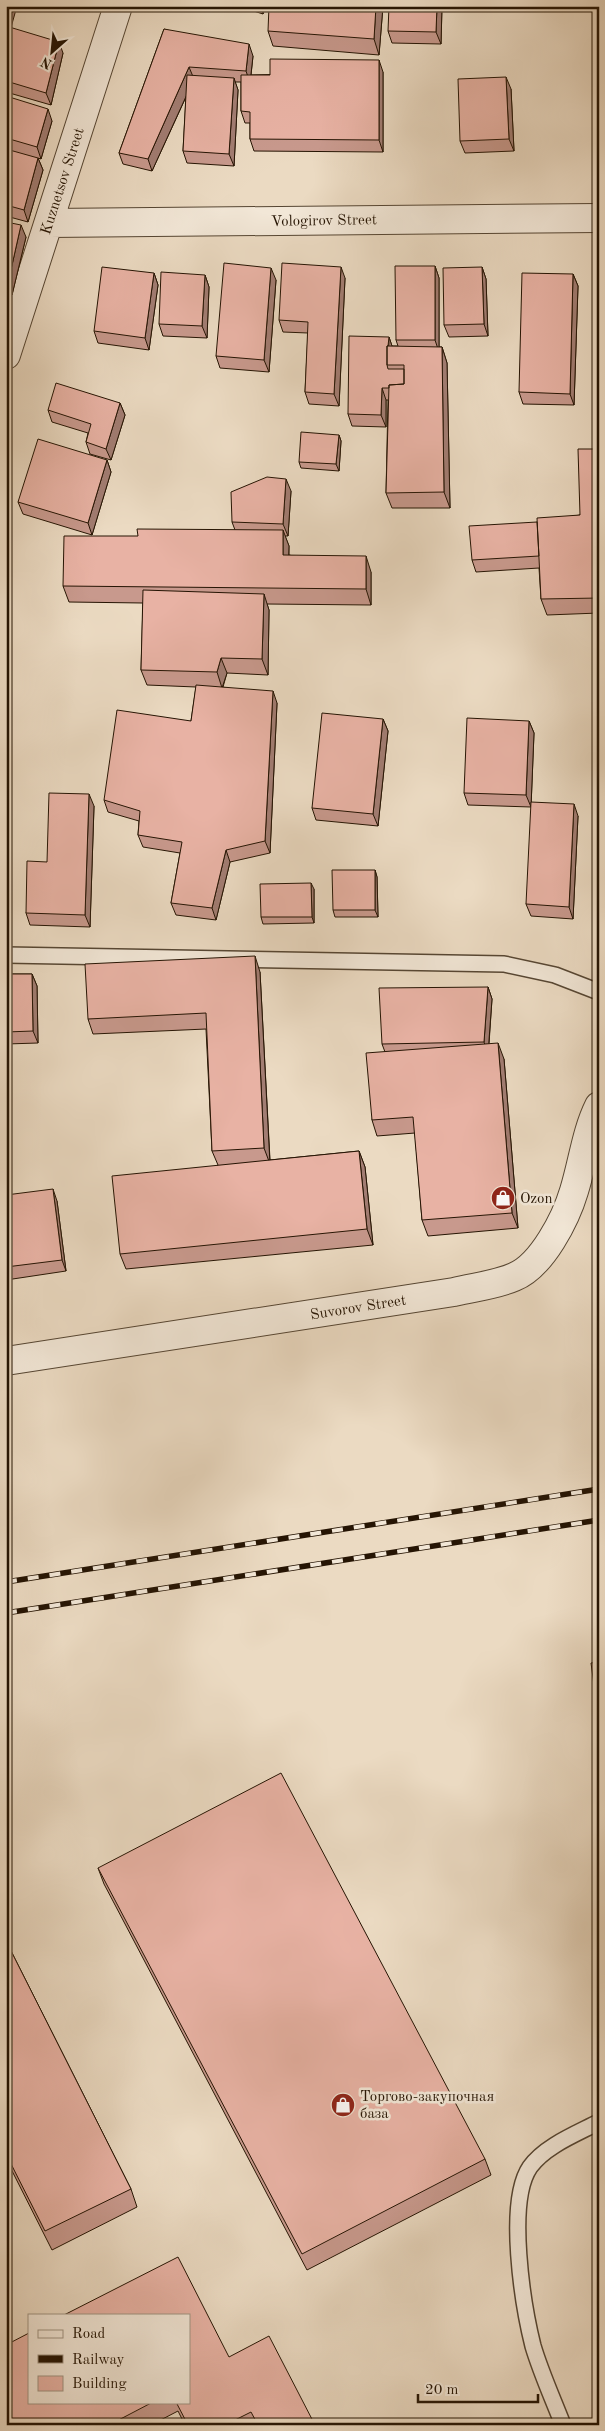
<svg xmlns="http://www.w3.org/2000/svg" width="605" height="2431" font-family="'Old Standard TT',serif">
  <style>
    .lines { fill: none; stroke-linecap: round; stroke-linejoin: round }
    .service-casing { stroke: #564633; stroke-width: 18 }
    .minor-casing { stroke: #564633; stroke-width: 30 }
    .tertiary-casing { stroke: #564633; stroke-width: 30 }
    .service { stroke: #f2e7d7; stroke-width: 15 }
    .minor { stroke: #f2e7d7; stroke-width: 28 }
    .tertiary { stroke: #f2e7d7; stroke-width: 28 }
    .rail-casing { stroke: #251403; stroke-width: 5.5 }
    .rail { stroke: #f2e7d7; stroke-width: 4; stroke-dasharray: 11; stroke-linecap: butt }
    .wall { fill: #c8998d; stroke: #251403 }
    .shaded-wall { fill: #a27d73; stroke: #251403 }
    .building { fill: #e8b2a4; stroke: #251403 }
    .labels { text-anchor: middle; stroke-width: 5; stroke-linejoin: round; paint-order: stroke }
    .street-label { font-size: 15px; fill: #251403; stroke: #f2e7d7 }
    .poi-label { font-size: 15px; fill: #251403; stroke: #f2e7d7; text-anchor: start }
  </style>
  <rect width="100%" height="100%" fill="#ebdac2"/>
  <filter id="stains"><feTurbulence type="fractalNoise" baseFrequency=".004" numOctaves="4"/><feColorMatrix values="0 0 0 0 .2 0 0 0 0 .09 0 0 0 0 .02 0 0 0 .5 -.17"/></filter>
  <radialGradient id="worn" r=".72"><stop offset=".6" stop-color="#630" stop-opacity="0"/><stop offset="1" stop-color="#630" stop-opacity=".3"/></radialGradient>
  <g class="lines">
    <g class="service-casing">
      <path id="service" d="M6 955 504 964 555 975 599 992
        M563 2425C553 2399 541 2373 533 2346 523 2306 506 2202 530 2167 545 2146 576 2134 599 2122"/>
    </g>
    <g class="minor-casing">
      <path id="minor" d="M49 223 599 218
        M6 355 118 6"/>
    </g>
    <g class="tertiary-casing">
      <path id="tertiary" d="M6 1361 454 1292C474 1287 496 1285 514 1277 542 1266 566 1218 574 1191 583 1162 586 1132 599 1106"/>
    </g>
    <use href="#service" class="service"/>
    <use href="#minor" class="minor"/>
    <use href="#tertiary" class="tertiary"/>
    <g class="rail-casing">
      <path id="rail" d="M6 1582 599 1489
        M6 1613 599 1520"/>
    </g>
    <use href="#rail" class="rail"/>
  </g>
  <path class="wall" d="M6 6 11 28 63 53 51 105 6 92Z
    M238 6H266L263 14Z
    M383 6 379 55 273 46 268 31Z
    M442 6 441 44 392 43 388 31Z
    M164 29 253 56 251 75 383 72V152L254 151 250 139V123H245L241 111V82H235L238 90 234 166 187 163 183 151 186 97 152 171 123 164 119 153Z
    M511 89 514 151 465 153 460 141Z
    M6 96 52 121 41 159 38 158 43 170 28 222 6 216Z
    M6 222 26 237 12 295 6 294Z
    M435 266 439 278V347H442L447 363 450 508H392L386 493 388 400H386V427L352 426 348 414 389 337 392 346H398L396 340Z
    M482 267 486 279 488 336 449 337 444 325Z
    M599 268V335L595 325Z
    M154 273 158 285 149 350 98 343 94 331Z
    M573 274 578 286 574 405 523 404 519 392Z
    M205 275 209 287 207 338 163 336 159 324Z
    M345 278 339 406 309 404 305 392 308 333 283 332 279 320Z
    M276 280 269 372 220 368 216 356Z
    M120 403 125 415 111 460 90 454 86 442 88 433 52 422 48 410Z
    M339 435 341 441 339 471 301 468 299 462Z
    M599 449V613L547 615 541 599 539 568 476 572 472 560 537 522 580 515Z
    M107 460 111 472 92 535 23 514 18 502Z
    M291 491 288 536H285L289 546V555L371 572V605L267 604 269 610 268 675 227 673 223 687 277 703 270 853 230 862 216 920 176 915 171 903 180 853 143 847 138 835 139 821 108 812 104 800 191 721 196 687 147 685 141 670 143 603 69 602 63 586 235 530 232 522Z
    M383 719 388 731 378 826 316 820 312 808Z
    M529 721 534 733 531 807 468 805 464 793Z
    M94 806 90 927 30 925 26 913 47 862Z
    M578 816 573 919 531 916 526 904Z
    M375 870 377 877 378 917H335L333 910Z
    M314 889V923L263 924 261 917Z
    M260 972 270 1160 359 1151 365 1167 373 1245 126 1269 120 1254 218 1165 212 1151 206 1029 93 1034 88 1019Z
    M6 974H32L37 986 38 1043 6 1044Z
    M488 987 492 999 489 1044 504 1059 518 1228 428 1236 422 1220 415 1133 377 1136 372 1120 385 1052 382 1044Z
    M6 1195 57 1201 66 1271 6 1280Z
    M98 1868 485 2159 491 2175 307 2270 104 1884Z
    M6 1941 131 2189 137 2207 52 2250 6 2159Z
    M229 2357 315 2425H185L178 2411 151 2425H6L29 2402H189Z"/>
  <path class="shaded-wall" d="M9 6H17L10 31 6 22V17Z
    M261 6H266L263 14Z
    M376 6H383L379 55 374 39Z
    M437 6H442L441 44 436 32Z
    M59 42 63 53 51 105 46 93Z
    M249 44 253 56 250 83 246 71Z
    M379 60 383 72V152L379 140Z
    M189 67 194 79 152 171 148 159Z
    M506 77 511 89 514 151 509 139Z
    M234 78 238 90 234 166 229 154Z
    M48 109 52 121 41 159 37 147Z
    M38 158 43 170 28 222 24 210Z
    M21 225 26 237 12 295 8 283Z
    M435 266 439 278V352L435 340Z
    M341 267 345 278 339 406 334 394Z
    M482 267 486 279 488 336 484 324Z
    M271 268 276 280 269 372 264 360Z
    M154 273 158 285 149 350 145 338Z
    M573 274 578 286 574 405 570 394Z
    M205 275 209 287 207 338 202 326Z
    M389 337 393 349 388 365Z
    M442 347 447 363 450 508 444 492Z
    M382 388 386 400V427L381 415Z
    M120 403 125 415 111 460 106 449Z
    M339 435 341 441 339 471 336 464Z
    M107 460 111 472 92 535 88 523Z
    M286 479 291 491 288 536 283 524Z
    M283 530 289 546 288 571 283 555Z
    M366 556 371 572V605L366 589Z
    M264 594 269 610 268 675 262 659Z
    M221 658 227 673 222 688 217 672Z
    M273 691 277 703 270 853 265 841Z
    M383 719 388 731 378 826 373 814Z
    M529 721 534 733 531 807 526 795Z
    M89 794 94 806 90 927 85 915Z
    M574 804 578 816 573 919 569 907Z
    M226 850 230 862 216 920 212 908Z
    M375 870 377 877 378 917 375 910Z
    M311 883 314 889V923L312 917Z
    M255 956 260 972 270 1164 264 1148Z
    M32 974 37 986 38 1043 33 1031Z
    M488 987 492 999 488 1054 484 1042Z
    M498 1043 504 1059 518 1228 512 1213Z
    M359 1151 365 1167 373 1245 367 1229Z
    M53 1189 57 1201 66 1271 62 1260Z"/>
  <path class="building" d="M6 6H9L6 17Z
    M269 6H376L374 39 268 31Z
    M389 6H437L436 32 388 31Z
    M6 26 59 42 46 93 6 81Z
    M164 29 249 44 246 71 189 67 148 159 119 153Z
    M270 59 379 60V140L250 139V112L241 111V75H270Z
    M187 75 234 78 229 154 183 151Z
    M506 77 509 139 460 141 458 79Z
    M6 96 48 109 37 147 6 138Z
    M6 149 38 158 24 210 6 205Z
    M6 222 21 225 8 283H6Z
    M224 263 271 268 264 360 216 356Z
    M282 263 341 267 334 394 305 392 308 322 279 320Z
    M395 266H435V340H396Z
    M102 267 154 273 145 338 94 331Z
    M482 267 484 324 444 325 443 268Z
    M596 268H599V325H595Z
    M161 272 205 275 202 326 159 324Z
    M522 273 573 274 570 394 519 392Z
    M349 336 389 337 388 346H387V365L388 369H404V384L389 385V388H382L381 415 348 414Z
    M387 346 442 347 444 492 386 493 389 385 404 384V365H387Z
    M56 383 120 403 106 449 86 442 91 424 48 410Z
    M301 432 339 435 336 464 299 462Z
    M38 439 107 460 88 523 18 502Z
    M578 449H599V598L541 599 537 518 580 515Z
    M267 477 286 479 283 524 232 522 231 492Z
    M537 522 539 556 472 560 469 526Z
    M137 529 283 530V555L366 556V589L63 586 64 536H138Z
    M143 590 264 594 262 659 221 658 217 672 141 670Z
    M196 685 273 691 265 841 226 850 212 908 171 903 182 842 138 835 140 811 104 800 117 710 191 721Z
    M322 713 383 719 373 814 312 808Z
    M467 718 529 721 526 795 464 793Z
    M49 793 89 794 85 915 26 913 27 861 47 862Z
    M531 802 574 804 569 907 526 904Z
    M332 870H375V910H333Z
    M311 883 312 917H261L260 884Z
    M255 956 264 1148 212 1151 206 1013 88 1019 85 964Z
    M6 974H32L33 1031 6 1032Z
    M488 987 484 1042 382 1044 379 988Z
    M498 1043 512 1213 422 1220 413 1117 372 1120 366 1053Z
    M359 1151 367 1229 120 1254 112 1176Z
    M53 1189 62 1260 6 1267V1195Z
    M599 1662V1723L591 1663Z
    M281 1773 485 2159 302 2254 98 1868Z
    M6 1941 131 2189 45 2231 6 2154Z
    M178 2257 229 2357 269 2336 315 2425H258L251 2412 225 2425H188L176 2402H189V2315H64Z
    M29 2333V2402H153L109 2425H6V2345Z"/>
  <defs>
    <g id="shop-disc" transform="scale(1.25)"><circle r="9.5" fill="#8f2418" stroke="#f2e7d7"/><path d="M-5-2.5h2.3a2.7 3.5 0 0 1 5.4 0H5L5.5 6h-11ZM-1.5-2.5h3a1.5 2.3 0 0 0-3 0Z" fill="#fff"/></g>
  </defs>
  <g fill-rule="evenodd">
    <use href="#shop-disc" x="503" y="1198"/>
    <use href="#shop-disc" x="343" y="2105"/>
  </g>
  <g class="labels">
    <g class="street-label">
      <text transform="translate(62 181) rotate(-72)" y="5">Kuznetsov Street</text>
      <text transform="translate(324 220) rotate(-1)" y="5">Vologirov Street</text>
      <text transform="translate(358 1307) rotate(-9)" y="5">Suvorov Street</text>
    </g>
    <g class="poi-label">
      <text x="520" y="1203">Ozon</text>
      <text x="360" y="2101">Торгово-закупочная<tspan x="360" dy="17">база</tspan></text>
    </g>
  </g>
  <rect width="605" height="2431" fill="none" stroke="#ebdac2" stroke-width="25"/>
  <rect x="8" y="8" width="590" height="2416" fill="none" stroke="#251403" stroke-width="2.5"/>
  <rect x="12" y="12" width="580" height="2406" fill="none" stroke="#251403"/>
  <rect x="28" y="2314" width="162" height="90" fill="#f2e7d7" stroke="#a09382"/>
  <rect x="38" y="2330" width="25" height="8" fill="#f2e7d7" stroke="#a09382"/>
  <text x="72" y="2338" font-size="15" fill="#251403">Road</text>
  <rect x="38" y="2355" width="25" height="8" fill="#251403" stroke="#a09382"/>
  <text x="72" y="2364" font-size="15" fill="#251403">Railway</text>
  <rect x="38" y="2376" width="25" height="15" fill="#e8b2a4" stroke="#a09382"/>
  <text x="72" y="2388" font-size="15" fill="#251403">Building</text>
  <g transform="translate(52 52) rotate(207)" stroke="#f2e7d7" stroke-width="4" paint-order="stroke">
  <path d="M0-4L9 19L0 12L-9 19Z" fill="#251403"/>
  <text y="-8" font-size="14" font-weight="bold" text-anchor="middle" fill="#251403">N</text>
  </g>
  <path d="M418 2394v8h120v-8" fill="none" stroke="#251403" stroke-width="2.5"/>
  <text x="425" y="2394" font-size="15" fill="#251403" stroke="#f2e7d7" stroke-width="4" paint-order="stroke">20 m</text>
  <rect width="100%" height="100%" filter="url(#stains)"/>
  <rect width="100%" height="100%" fill="url(#worn)"/>
</svg>
